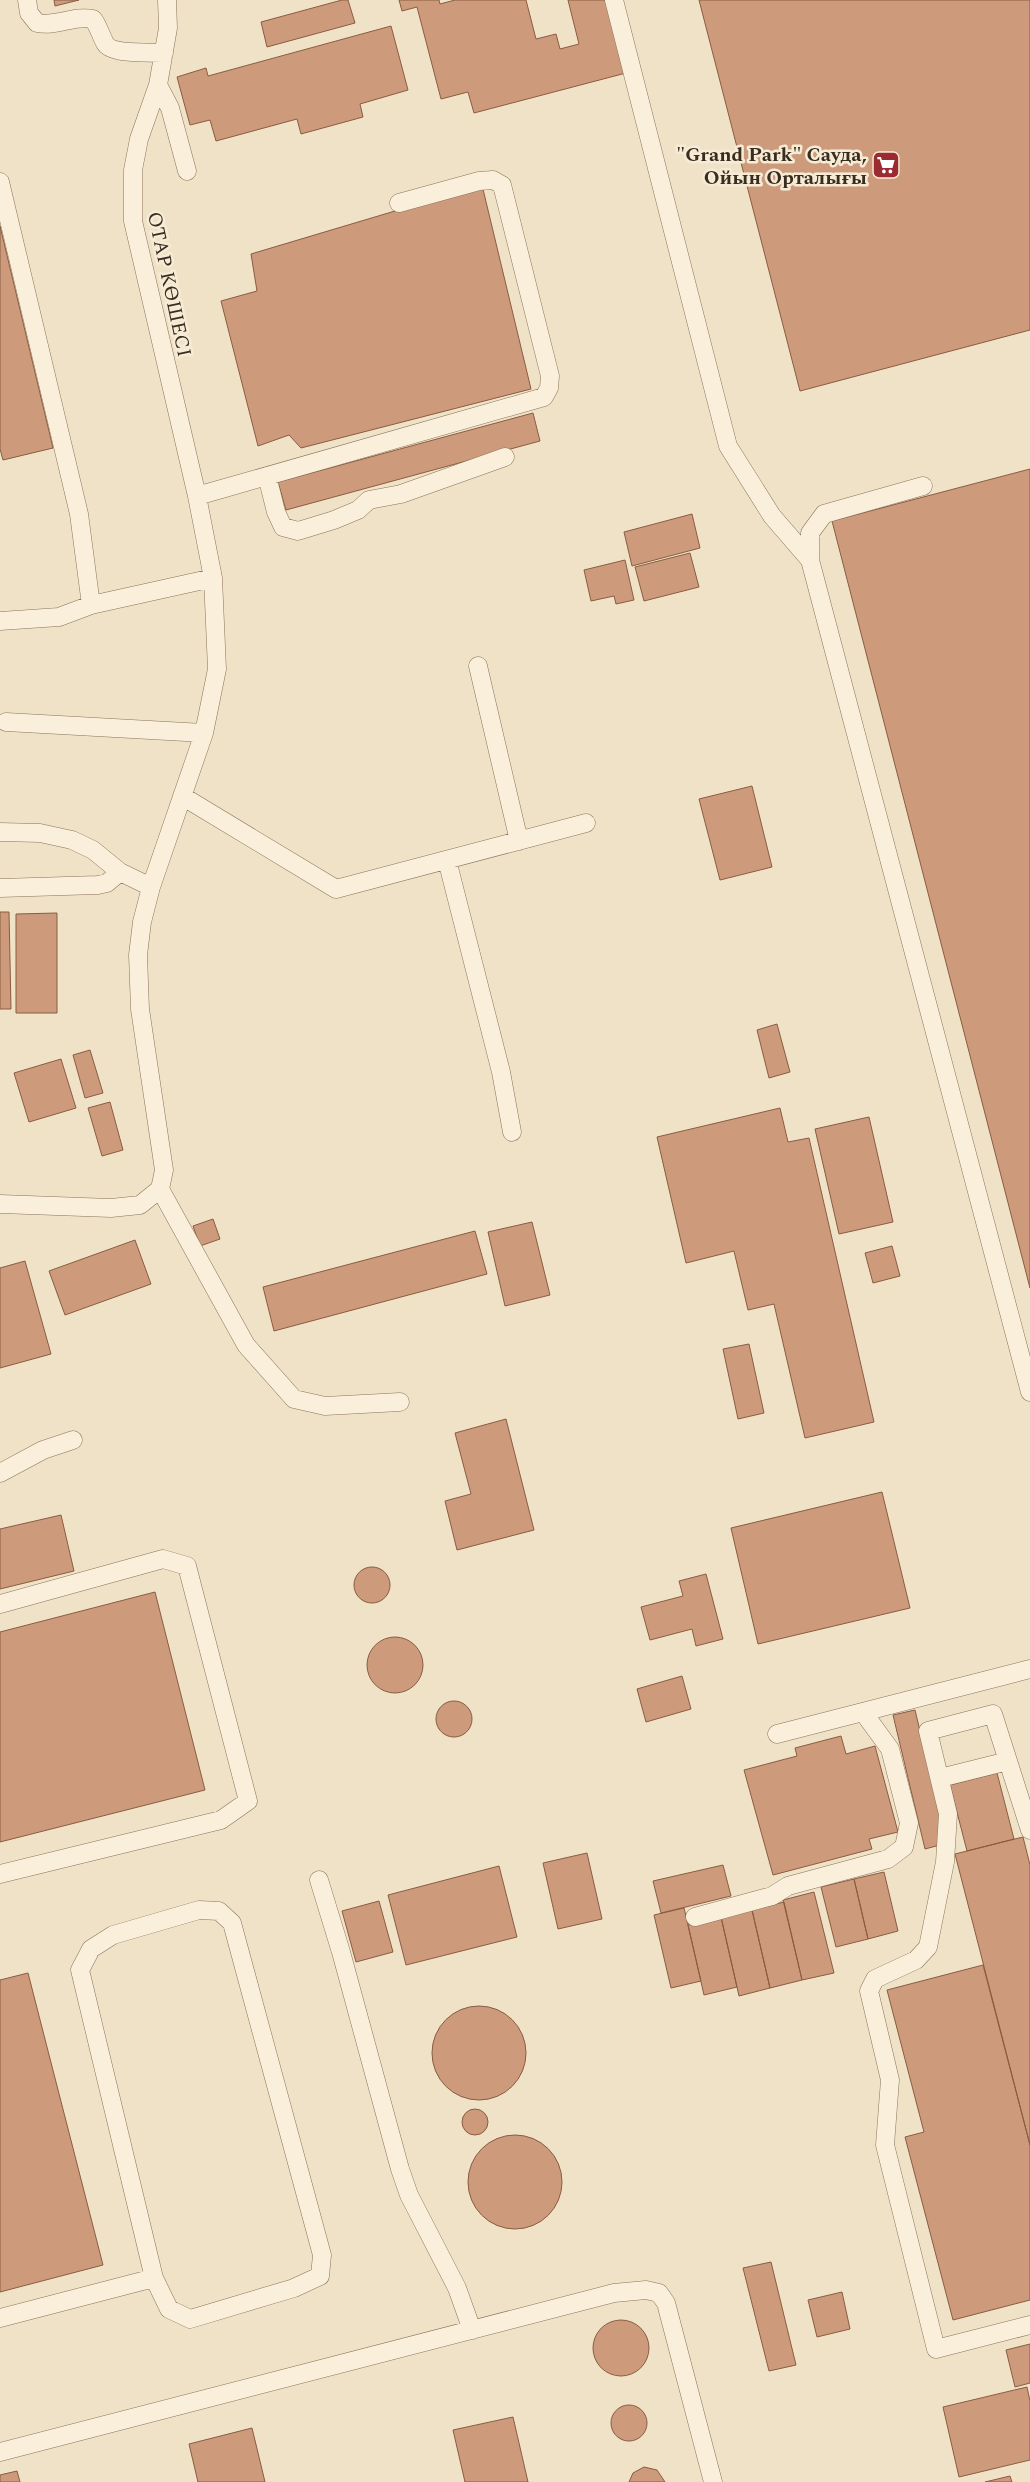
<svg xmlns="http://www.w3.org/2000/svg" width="1030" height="2482" font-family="Spectral,serif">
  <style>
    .building { fill: #cd9b7c; stroke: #8a5c41 }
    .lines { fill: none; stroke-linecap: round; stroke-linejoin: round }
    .minor-casing { stroke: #8b735c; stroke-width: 19 }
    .minor { stroke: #f9efda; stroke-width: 18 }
    .labels { text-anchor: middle; stroke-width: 5; stroke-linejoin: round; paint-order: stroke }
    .poi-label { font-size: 20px; font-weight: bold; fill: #3b2c20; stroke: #f6ecd6; text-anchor: end }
    .street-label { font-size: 20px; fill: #3b2c20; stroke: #f6ecd6 }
  </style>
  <rect width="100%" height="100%" fill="#efe2c7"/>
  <path class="building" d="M54 0H79L55 6Z
    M342 0H348L355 23 267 47 261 22Z
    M399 0H439L440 4 455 0H526L536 39 556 34 560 49 579 44 568 0H606L626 73 474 113 468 92 441 99 417 7 402 11Z
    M699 0H1030V330L800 391Z
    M391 26 408 90 360 104 363 117 301 134 297 119 216 141 210 120 190 125 177 77 206 68 208 76Z
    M482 185 531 389 301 448 289 435 258 446 221 301 257 291 251 254Z
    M0 226 53 448 3 460 0 449Z
    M533 413 540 441 286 510 278 482Z
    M1030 469V1288L832 521Z
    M692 514 700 548 632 566 624 532Z
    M690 553 699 587 644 601 635 567Z
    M625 560 634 600 616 604 614 596 591 601 584 570Z
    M752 786 772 867 720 880 699 799Z
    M0 912H9L11 1009H0Z
    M57 913V1013H16V914Z
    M777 1024 790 1072 769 1078 757 1030Z
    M90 1050 103 1093 85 1098 73 1055Z
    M61 1059 76 1108 29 1122 14 1073Z
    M110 1102 123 1150 102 1156 88 1108Z
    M780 1108 788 1142 809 1138 874 1422 805 1438 774 1304 748 1310 734 1251 686 1263 657 1137Z
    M869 1117 893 1222 839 1234 815 1129Z
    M213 1219 220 1239 200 1246 193 1226Z
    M532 1222 550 1295 505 1306 488 1232Z
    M475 1231 487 1274 274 1331 263 1287Z
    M135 1240 151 1284 65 1315 49 1271Z
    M892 1246 900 1276 873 1283 865 1253Z
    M25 1261 51 1354 0 1368V1268Z
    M749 1344 764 1413 738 1419 723 1349Z
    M506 1419 534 1530 457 1550 445 1501 471 1494 455 1433Z
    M882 1492 910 1608 758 1644 731 1528Z
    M61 1515 74 1571 0 1589V1529Z
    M354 1585a18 18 0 1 1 36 0a18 18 0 1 1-36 0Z
    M706 1574 723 1639 696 1646 692 1629 650 1640 641 1607 683 1596 679 1581Z
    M155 1592 205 1790 0 1842V1632Z
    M367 1665a28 28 0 1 1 56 0a28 28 0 1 1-56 0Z
    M682 1676 691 1709 646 1722 637 1689Z
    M436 1719a18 18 0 1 1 36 0a18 18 0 1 1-36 0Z
    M915 1710 942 1823 940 1845 925 1849 893 1715Z
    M841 1736 846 1754 875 1746 898 1832 869 1839 872 1849 773 1875 744 1770 797 1756 795 1748Z
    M997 1773 1014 1839 967 1851 950 1785Z
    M1023 1837 1030 1865V2145L955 1854Z
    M587 1853 602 1919 558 1929 543 1863Z
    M723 1865 731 1896 661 1913 653 1881Z
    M499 1866 517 1937 406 1965 388 1895Z
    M884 1872 898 1931 868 1939 854 1879Z
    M854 1879 868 1939 836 1947 821 1887Z
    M814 1892 834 1973 802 1980 783 1900Z
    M379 1901 393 1952 356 1962 342 1911Z
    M784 1902 802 1980 770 1988 752 1910Z
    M684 1908 701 1981 671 1988 654 1915Z
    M752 1910 770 1988 739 1996 721 1917Z
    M721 1917 737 1987 704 1995 688 1925Z
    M983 1965 1030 2145V2300L953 2320 905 2137 924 2132 887 1990Z
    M28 1973 103 2265 0 2292V1980Z
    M432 2053a47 47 0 1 1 94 0a47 47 0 1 1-94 0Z
    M462 2122a13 13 0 1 1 26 0a13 13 0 1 1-26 0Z
    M468 2182a47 47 0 1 1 94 0a47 47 0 1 1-94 0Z
    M771 2262 796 2365 769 2371 743 2268Z
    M842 2292 850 2329 817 2337 808 2300Z
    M593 2348a28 28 0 1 1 56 0a28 28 0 1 1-56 0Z
    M1030 2344V2383L1015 2387 1006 2350Z
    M1027 2387 1030 2401V2460L959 2477 943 2407Z
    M611 2423a18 18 0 1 1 36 0a18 18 0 1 1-36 0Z
    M513 2417 528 2482H465L453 2430Z
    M252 2428 265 2482H198L189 2444Z
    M644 2467 657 2470 665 2482H629L633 2473Z
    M17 2471 20 2482H0V2475Z
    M1010 2476 1012 2482H985Z"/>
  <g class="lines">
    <g class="minor-casing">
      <path id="minor" d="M27 0 29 13 37 23C56 27 74 15 93 19 99 27 100 34 105 43 111 55 151 52 164 53
        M614 0 728 446 772 516 810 560
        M158 85 170 108 187 171
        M0 182 79 514 91 605
        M267 476 276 512 283 527 298 531 334 520 358 510 369 500 401 494 505 457
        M923 486 824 514 810 533V560L1030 1392
        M197 496 544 397 549 388 550 376 502 185 493 180 479 181 399 203
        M0 621 59 617 91 605 213 578
        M478 666 519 841
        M6 722 204 733
        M182 796 336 889 586 823
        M0 832 40 833 72 840 93 850 120 872 151 887
        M447 860 501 1072 512 1132
        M0 888 98 885 107 883 120 872
        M160 1189 246 1345 294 1399 325 1406 400 1402
        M0 1204 111 1208 140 1205 160 1189 164 1170 140 1009 138 955 142 922 151 887 204 733 217 669 213 578 197 496 133 221V170L139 139 158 85 168 28 167 0
        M0 1473 43 1450 73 1440
        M0 1604 163 1559 187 1566 248 1801 221 1820 0 1874
        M777 1734 1030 1669
        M940 1778 1008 1761
        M1030 1830 993 1714 928 1731 948 1814 945 1862 928 1947 916 1960 875 1979 869 1991 890 2080 885 2145 936 2349 1030 2325
        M319 1880 341 1952 400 2169 409 2195 457 2288 472 2330
        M695 1917 772 1896 788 1886 888 1859 904 1847 909 1823 890 1749 863 1712
        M0 2318 154 2278 80 1970 91 1949 113 1935 199 1910 219 1911 232 1923 322 2255 320 2276 294 2288 190 2319 169 2309 154 2278
        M0 2452 614 2293 646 2290 659 2293 666 2303 713 2482"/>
    </g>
    <use href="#minor" class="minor"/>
  </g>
  <defs>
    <g id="supermarket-square" transform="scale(1.4375)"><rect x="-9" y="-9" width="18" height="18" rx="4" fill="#9b2b30" stroke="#f6ecd6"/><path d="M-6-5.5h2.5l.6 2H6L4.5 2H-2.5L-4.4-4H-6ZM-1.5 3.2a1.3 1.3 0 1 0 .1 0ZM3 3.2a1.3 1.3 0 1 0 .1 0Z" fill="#fff"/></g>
  </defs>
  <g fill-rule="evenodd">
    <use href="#supermarket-square" x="886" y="165"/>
  </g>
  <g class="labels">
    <g class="poi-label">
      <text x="867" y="161">"Grand Park" Сауда,<tspan x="867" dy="23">Ойын Орталығы</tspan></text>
    </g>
    <g class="street-label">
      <text transform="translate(170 284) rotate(78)" y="7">ОТАР КӨШЕСІ</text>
    </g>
  </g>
</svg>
